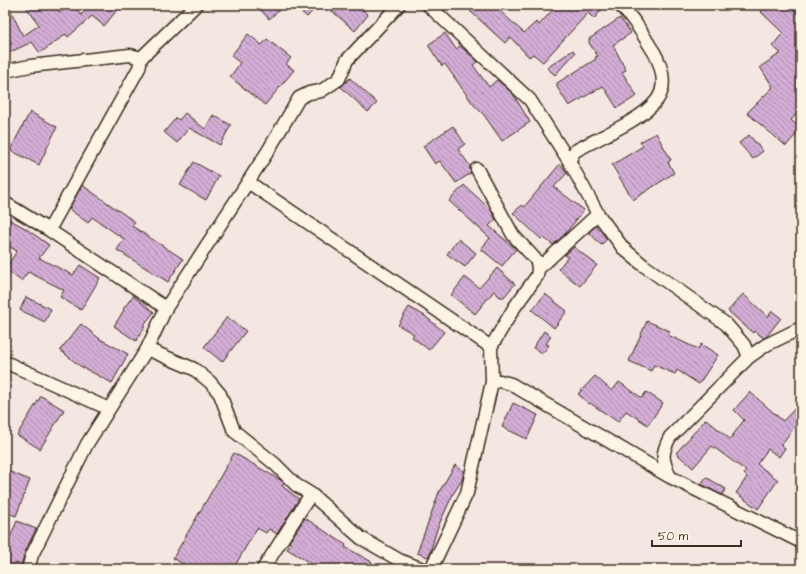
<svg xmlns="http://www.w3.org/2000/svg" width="806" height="574" font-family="'Architects Daughter',sans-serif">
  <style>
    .building { fill: url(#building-back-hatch); stroke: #3b2a1e }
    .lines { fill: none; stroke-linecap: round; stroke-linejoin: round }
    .minor-casing { stroke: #3b2a1e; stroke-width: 15 }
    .minor { stroke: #fcf5e5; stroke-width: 12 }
  </style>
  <defs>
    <pattern id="building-back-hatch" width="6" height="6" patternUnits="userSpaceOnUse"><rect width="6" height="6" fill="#d3add5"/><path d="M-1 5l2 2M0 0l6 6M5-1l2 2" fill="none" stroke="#ac8dac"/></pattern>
  </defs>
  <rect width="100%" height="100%" fill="#f4e7e2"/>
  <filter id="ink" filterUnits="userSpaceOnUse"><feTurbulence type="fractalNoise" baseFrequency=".025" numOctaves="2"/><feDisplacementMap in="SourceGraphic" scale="8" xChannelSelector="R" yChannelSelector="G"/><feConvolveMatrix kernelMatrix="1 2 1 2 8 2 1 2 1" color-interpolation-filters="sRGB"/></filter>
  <g filter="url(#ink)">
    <path class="building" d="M5 5H8L23 36 39 25 25 5H54L60 13 69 5H73L81 15 89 5H113L118 9 104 26 92 16 68 37 66 34 40 53 32 42 6 54 5 49 12 44 5 29Z
      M256 5H285L269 19Z
      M293 5H318L307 17Z
      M325 5H357L368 15 355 31Z
      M475 5H504L499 10 524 33 536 22 539 25 557 5H598L602 9 594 19 588 13 543 62 533 54 529 57 510 37 505 43 470 11Z
      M767 5H789L801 16V109L791 120 801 129 786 146 747 113 773 87 760 67 781 53 772 46 783 33 761 12Z
      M620 18 631 33 613 45 626 70 622 72 637 96 617 108 603 86 569 106 557 87V83L596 59 595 57 598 56 589 43V39Z
      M445 33 456 49 460 46 478 61 473 65 489 87 497 80 513 94 530 122 502 141 484 115 473 104 445 64 442 66 428 45Z
      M248 34 262 45 267 39 291 58 286 64 294 70 265 105 230 77 240 63 231 56Z
      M573 50 575 53 555 75 547 68Z
      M350 78 377 103 368 112 341 87Z
      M30 112 57 127 39 165 10 150Z
      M185 113 205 129 213 115 231 125 220 145 189 128 177 143 164 132 176 118 179 120Z
      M453 126 465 144 458 149 470 166 471 173 456 183 440 161 435 164 423 146Z
      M656 133 671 160 668 162 674 173 633 200 612 165 643 146 640 142Z
      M749 135 763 151 753 159 739 143Z
      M194 162 219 176 206 200 180 185Z
      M560 164 567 173 554 187 584 210 565 234 553 245 543 237 541 239 513 213 522 205 524 207Z
      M82 185 135 222 132 226 183 259 168 282 117 250 124 239 92 217 88 223 69 209Z
      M464 185 490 209 496 219 489 226 516 249 502 266 481 249 490 238 449 201Z
      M5 217 25 228 49 245 39 258 73 275 80 265 100 278 81 310 60 297 64 290 28 272 21 281 5 269 17 251 5 244Z
      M596 226 607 239 601 245 589 232Z
      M458 239 476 253 465 267 447 254Z
      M574 247 597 265 580 286 558 269 568 257 565 255Z
      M497 268 515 284 504 297H500L494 291 475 314 451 295 465 277 479 288Z
      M545 294 567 311 554 328 532 310Z
      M743 294 768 317 772 311 781 318 767 336 764 338 754 331 753 333 728 311Z
      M133 296 154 312 143 326 145 327 136 341 114 326 124 310 123 309Z
      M26 297 51 309 45 322 20 310Z
      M409 307 425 316 444 332 429 350 412 337 414 334 398 325Z
      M227 317 246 331 222 362 204 347Z
      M647 321 670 331 668 335 698 349 701 344 718 355 699 384 677 370 675 374 654 365 651 371 629 361Z
      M81 324 100 339 128 354 112 383 80 366 60 350Z
      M544 331 551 336 546 344 549 345 543 353 533 348Z
      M595 376 612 391 619 382 642 398 646 392 663 403 648 425 626 411 618 422 590 403 589 404 578 394Z
      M750 392 783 421 801 402V430L796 425 781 445 785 448 779 457 768 449 757 464 778 480 758 509 736 493 747 477 744 474 746 471 712 446 693 468 676 453 706 419 730 439 744 420 734 410Z
      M41 396 64 410 40 449 17 435Z
      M513 403 538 415 527 439 502 427Z
      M234 453 282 481 284 483 282 486 299 499 277 534 269 529 266 533 257 528 233 569H192L173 558Z
      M455 465 464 471 462 480 453 494 437 529 430 553 428 557 417 553 439 492Z
      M5 470 30 480 16 516 5 512Z
      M706 477 726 489 722 495 701 484Z
      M305 518 346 545 345 547 372 562 368 569H320L287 549 291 543 289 542Z
      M17 521 36 529 25 552 20 569H5V549Z"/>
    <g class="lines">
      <g class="minor-casing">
        <path id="minor" d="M428 5 530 100 569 161 598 214 623 248 643 265 726 324 744 345 749 357
          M5 71 30 66 130 55 141 58
          M569 161 575 151C598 138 642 120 657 100 669 84 660 60 650 46 641 31 632 16 619 5
          M477 169 513 235 537 261 538 269
          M248 182 491 347
          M5 203 49 230 166 308
          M49 230 139 68 141 58 196 5
          M147 349 194 369 210 382 220 394 234 431 275 464 296 485 311 494 361 538 399 560 423 569
          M5 362 109 409
          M492 382 500 381 511 384 670 477 801 542
          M670 477C662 459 661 454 670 437L749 357 766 345 801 328
          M28 569 32 555 87 444 147 349 166 308 268 151 299 98 309 93 321 91 339 79 347 60 399 5
          M263 569 311 494
          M431 569 467 493 492 382 491 347 514 308 537 276 538 269 598 214"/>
      </g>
      <use href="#minor" class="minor"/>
    </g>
  </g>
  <rect width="806" height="574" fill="none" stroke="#fcf5e5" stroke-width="20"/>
  <rect x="10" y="10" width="786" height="554" fill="none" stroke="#3b2a1e" stroke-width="1.5" filter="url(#ink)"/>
  <path d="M652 540v6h89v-6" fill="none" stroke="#3b2a1e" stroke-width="2"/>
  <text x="658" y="540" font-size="12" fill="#3b2a1e" stroke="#fcf5e5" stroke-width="3" paint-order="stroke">50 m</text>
</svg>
